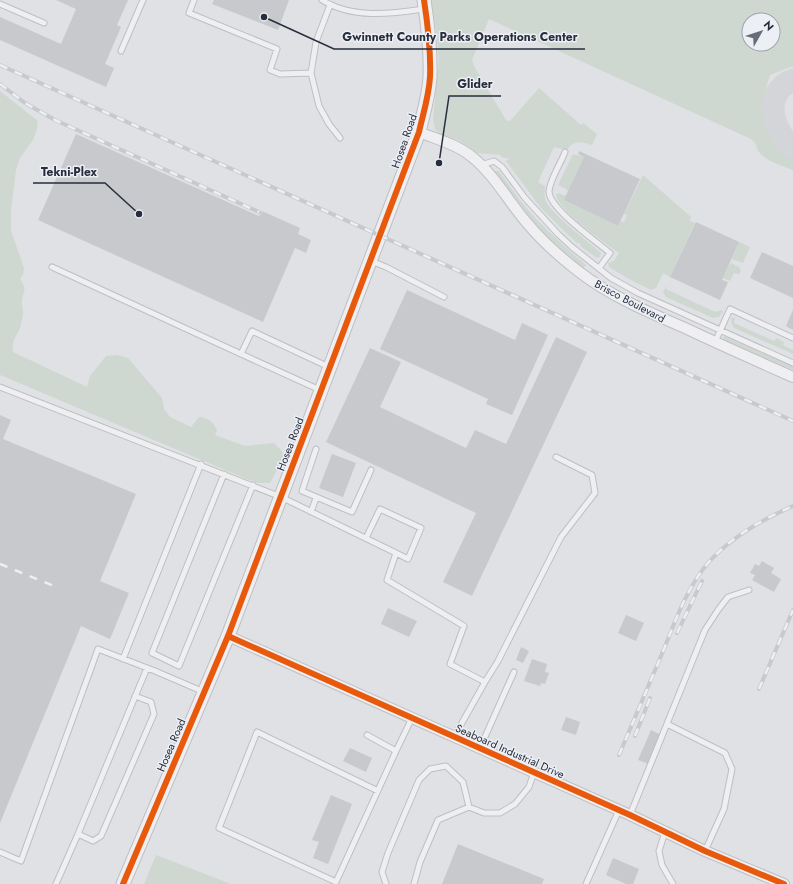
<svg xmlns="http://www.w3.org/2000/svg" width="793" height="884" font-family="Jost,sans-serif">
  <style>
    .green { fill: #ced8d0; fill-rule: evenodd }
    .lines { fill: none; stroke-linecap: round; stroke-linejoin: round }
    .taxiway { stroke: #d4d5d9; stroke-width: 23 }
    .building { fill: #c7c9cd }
    .service-casing { stroke: #bebfc3; stroke-width: 7 }
    .minor-casing { stroke: #bebfc3; stroke-width: 12 }
    .tertiary-casing { stroke: #bebfc3; stroke-width: 15 }
    .service { stroke: #efeff1; stroke-width: 5 }
    .minor { stroke: #efeff1; stroke-width: 10 }
    .tertiary { stroke: #efeff1; stroke-width: 13 }
    .rail-casing { stroke: #c8c9cd; stroke-width: 4 }
    .rail { stroke: #eceff4; stroke-width: 2.5; stroke-dasharray: 8; stroke-linecap: butt }
    .cycleway-casing { stroke: #eceff4; stroke-width: 8 }
    .cycleway { stroke: #e8590c; stroke-width: 6 }
    .labels { text-anchor: middle; stroke-width: 3; stroke-linejoin: round; paint-order: stroke }
    .street-label { font-size: 11px; fill: #272d3d; stroke: #eceff4 }
    .leader { fill: none; stroke: #272d3d; stroke-width: 1.5 }
    .callout-dot { fill: #272d3d; stroke: #eceff4; stroke-width: 1.5 }
    .callout-label { font-size: 12px; text-anchor: middle; font-weight: bold; fill: #272d3d; stroke: #eceff4; stroke-width: 3; stroke-linejoin: round; paint-order: stroke }
  </style>
  <rect width="100%" height="100%" fill="#dfe1e5"/>
  <path class="green" d="M431 0H793V66L770 75C758 110 764 135 793 159V170C781 165 757 159 756 144L751 139 489 19 472 60 474 66 506 120 510 121 539 88 581 125 583 123 597 134 592 145C581 141 573 140 567 150L554 147 538 182 545 186C545 190 544 195 545 199 550 214 588 241 601 253L600 257 597 258 580 246 581 244 576 242 565 232 541 208 506 161 509 159 508 158H503L500 155 478 153 458 140 439 133 435 129 433 119 439 59 436 29ZM749 20H773V44H749Z
    M0 91 38 121 37 129 33 140 20 158 16 170 11 209V231L24 268 23 274 20 279C27 289 24 289 22 300 21 305 24 310 23 315 22 320 21 324 20 328 16 337 11 342 13 352L87 387 90 376 106 356 117 355 128 358 162 398 164 409 170 417 191 427 199 417C209 418 212 421 217 430L215 435 245 446 274 443 280 449 285 456 270 483H258L244 478 0 375Z
    M573 154 584 157 568 192 566 189 558 185Z
    M494 171H499L519 199 536 219 562 244 586 265 583 268C562 250 541 232 524 210 513 197 505 183 494 171Z
    M643 175 691 217 690 221 695 223 670 277 663 273 656 288 651 290 629 279 609 267 608 263 614 261 619 253C605 243 559 211 556 195L558 193 566 196 564 200 618 226 620 221 624 222 627 215 624 214Z
    M739 242 750 247 743 263 732 259Z
    M731 263 739 267 741 271 739 274 734 273 730 281 723 278 729 265H730Z
    M667 285 666 289 715 312 722 310 723 312 719 317 713 318 666 297 663 292Z
    M732 317 735 318 734 323 774 341 777 338 784 342 783 345 793 350V354L734 328 731 322Z
    M724 336 793 366V370L723 339Z
    M156 855 231 884H144Z"/>
  <g class="lines">
    <path class="taxiway" d="M793 80C761 93 772 130 793 148"/>
  </g>
  <path class="building" d="M56 0H128L117 25 121 27 105 64 114 68 106 87 0 40V17L61 44 76 9Z
    M214 0H289L278 30 212 4Z
    M76 134 259 216 262 211 300 228 298 234 311 240 306 253 295 248 263 322 38 220Z
    M579 151 640 179 618 226 564 200 584 157 578 154Z
    M696 222 739 242 722 280 728 282 720 300 670 277Z
    M762 252 793 266V298L750 278Z
    M407 290 515 340 522 323 548 335 512 415 486 404 488 399 380 349Z
    M793 310V330L786 326Z
    M556 337 587 352 472 596 443 582 476 513 326 442 370 348 401 362 380 407 466 448 475 430 506 444Z
    M0 415 11 420 3 439 136 494 100 581 129 593 110 639 81 626 0 823Z
    M332 454 356 463 343 497 319 488Z
    M762 561 774 568 771 573 781 579 774 592 752 580 755 575 750 573 755 564 759 566Z
    M388 608 417 621 409 637 381 624Z
    M626 615 644 623 636 641 618 633Z
    M521 647 529 651 523 663 516 660Z
    M532 659 547 664 545 672 549 673 545 684 541 683 540 686 524 681Z
    M566 717 580 722 576 735 561 730Z
    M651 730 661 735 649 764 638 760Z
    M350 748 372 758 366 772 343 761Z
    M331 795 352 804 328 864 313 858 319 842 312 840Z
    M458 844 544 879 542 884H442Z
    M613 858 639 869 633 884H626L606 875Z"/>
  <g class="lines">
    <g class="service-casing">
      <path id="service" d="M194 0 189 13 277 49 270 70 280 74 311 73
        M322 0C352 19 390 14 424 9
        M0 4 44 23
        M330 5 316 42 311 73 319 106 329 124 340 138
        M121 51 143 0
        M565 152C561 163 549 181 549 192 550 209 596 241 610 253L599 268
        M481 165 494 161 502 167 525 198 558 234 572 247 611 278 638 293 793 363
        M371 261 386 267 444 297
        M52 267 241 354 252 331 329 367
        M715 342 730 309 793 338
        M241 354 320 390
        M0 387 281 497 396 553 387 580 464 626 450 664 485 682 454 737
        M316 449 302 491 352 512 371 470
        M224 474 152 653 179 666 253 485
        M311 512 316 498
        M366 538 380 509 421 528 408 559 396 553
        M123 659 201 464
        M485 682 498 661 561 537 595 493 592 475 556 457
        M135 696 151 702 154 714 101 836 93 841 78 834 147 668
        M667 724 725 753 732 769 724 809 705 851
        M367 735 396 751 412 718
        M480 748 514 672
        M378 791 257 732 219 828 336 882 396 751
        M630 815 705 630 718 610 728 597 749 590
        M665 832 659 851 662 865 673 884
        M0 852 21 861 98 649 155 671 204 692
        M56 884 78 834
        M386 884 382 872 388 853 419 780 430 769 446 766 463 782 469 807 484 813H500L515 804 529 787 534 772
        M414 884 420 862 438 820 469 807
        M586 884 619 810"/>
    </g>
    <g class="minor-casing">
      <path id="minor" d="M419 132C436 139 456 144 471 156 494 174 508 201 527 223 542 241 560 257 578 271 610 296 648 312 685 328 721 345 757 361 793 377
        M228 636 630 815 705 851 784 884"/>
    </g>
    <g class="tertiary-casing">
      <path id="tertiary" d="M123 884 228 636 419 132C423 114 429 96 430 77 431 51 428 26 424 0"/>
    </g>
    <use href="#service" class="service"/>
    <use href="#minor" class="minor"/>
    <use href="#tertiary" class="tertiary"/>
    <g class="rail-casing">
      <path id="rail" d="M0 65 793 421
        M0 84 25 103 55 120 259 212
        M0 564 59 588
        M677 633 702 581
        M759 689 793 610
        M635 736 650 698
        M619 755C634 720 649 685 664 649 676 619 687 588 708 563 731 537 761 520 793 506"/>
    </g>
    <use href="#rail" class="rail"/>
    <g class="cycleway-casing">
      <path id="cycleway" d="M228 636 630 815 705 851 784 884
        M123 884 228 636 419 132C423 114 429 96 430 77 431 51 428 26 424 0"/>
    </g>
    <use href="#cycleway" class="cycleway"/>
  </g>
  <g class="labels">
    <g class="street-label">
      <text transform="translate(404 141) rotate(-71)" y="4">Hosea Road</text>
      <text transform="translate(630 301) rotate(28)" y="4">Brisco Boulevard</text>
      <text transform="translate(290 444) rotate(-69)" y="4">Hosea Road</text>
      <text transform="translate(171 745) rotate(-67)" y="4">Hosea Road</text>
      <text transform="translate(510 751) rotate(24)" y="4">Seaboard Industrial Drive</text>
    </g>
  </g>
  <path class="leader" d="M264 17L334 49H585M439 163L449 96H501M139 214L105 183H33"/>
  <g class="callout-dot">
    <circle cx="264" cy="17" r="4"/>
    <circle cx="439" cy="163" r="4"/>
    <circle cx="139" cy="214" r="4"/>
  </g>
  <g class="callout-label">
    <text x="460" y="41">Gwinnett County Parks Operations Center</text>
    <text x="475" y="88">Glider</text>
    <text x="69" y="176">Tekni-Plex</text>
  </g>
  <g transform="translate(761 32) rotate(51)"><circle r="19" fill="#eceff4" stroke="#9da1ab"/>
  <path d="M0-3L7 15L0 10L-7 15Z" fill="#676c78"/>
  <text y="-6" font-size="11" font-weight="bold" text-anchor="middle" fill="#272d3d">N</text>
  </g>
</svg>
